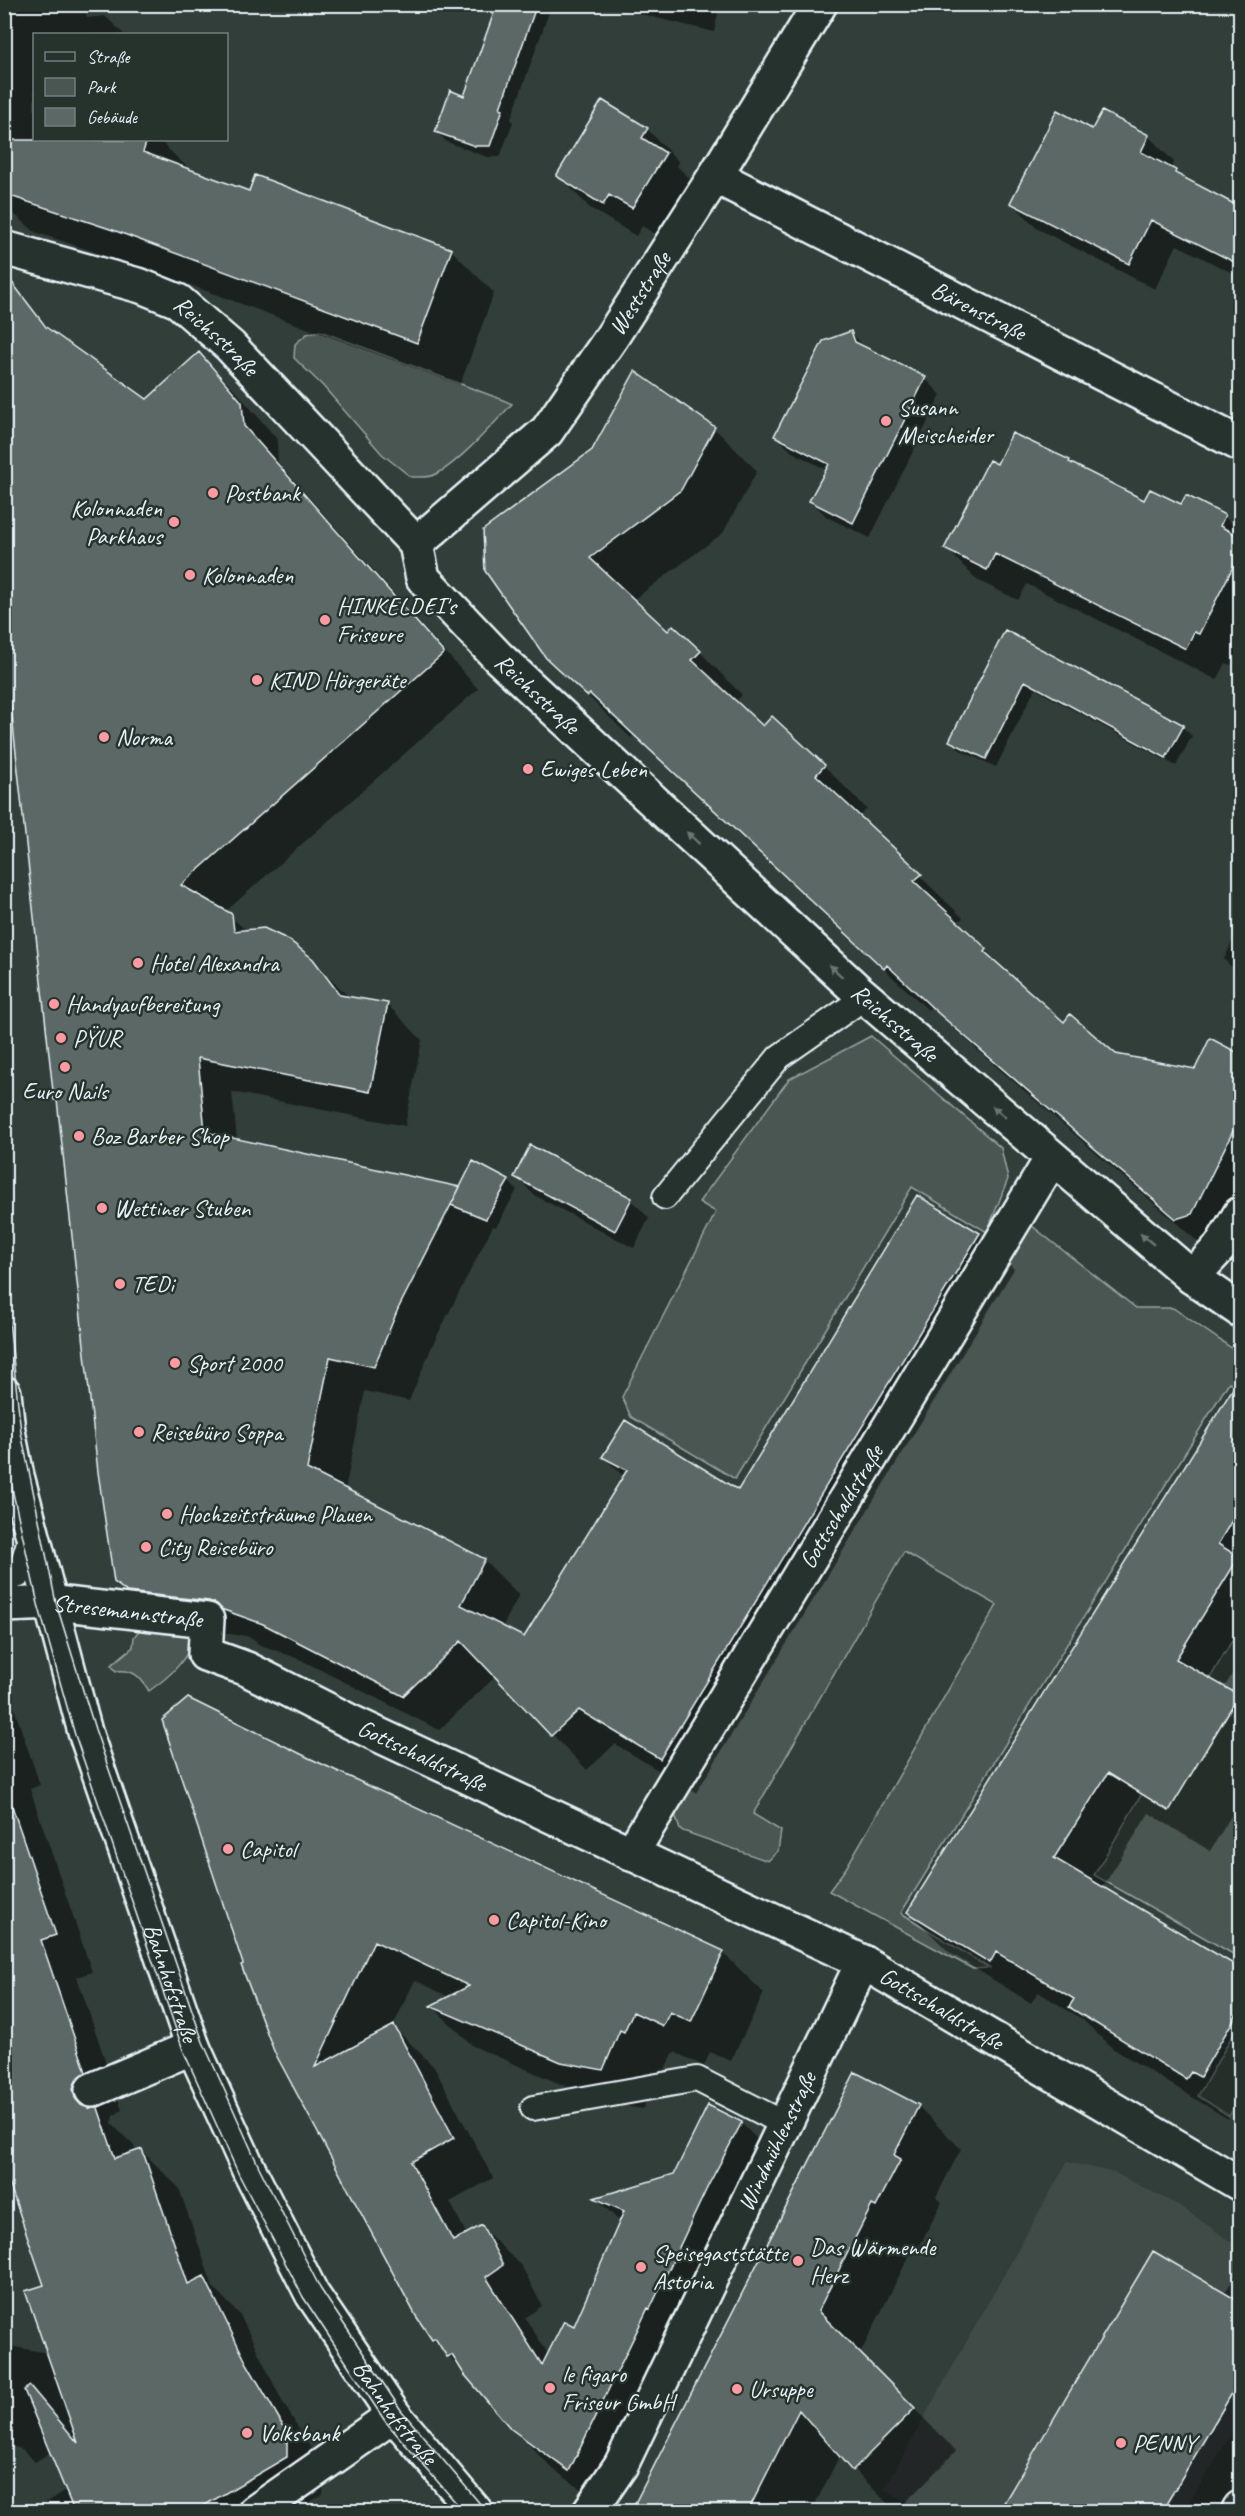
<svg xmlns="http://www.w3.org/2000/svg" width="1245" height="2516" font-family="Caveat,sans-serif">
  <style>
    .built { fill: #3f4b46 }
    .green { fill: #495651; stroke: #98a4a4; stroke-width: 1.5 }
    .shadow { fill: #0007; fill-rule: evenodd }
    .building { fill: #5c6865; stroke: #e8f1f8; stroke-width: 1.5 }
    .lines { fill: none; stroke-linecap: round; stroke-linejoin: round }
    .lane-casing { stroke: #e8f1f8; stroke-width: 28 }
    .street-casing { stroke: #e8f1f8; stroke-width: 38 }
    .lane { stroke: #26332d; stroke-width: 24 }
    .street { stroke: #26332d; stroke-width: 33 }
    .tram { stroke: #e8f1f8; stroke-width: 1.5 }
    .oneway { fill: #6a7674 }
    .poi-dot { fill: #ff9aa2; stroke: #26332d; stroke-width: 2 }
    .labels { text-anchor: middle; stroke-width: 5; stroke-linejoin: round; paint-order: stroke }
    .street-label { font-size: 24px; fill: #e8f1f8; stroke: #26332d }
    .poi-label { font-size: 24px; fill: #e8f1f8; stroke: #26332d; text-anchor: start }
  </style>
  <rect width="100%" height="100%" fill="#323e39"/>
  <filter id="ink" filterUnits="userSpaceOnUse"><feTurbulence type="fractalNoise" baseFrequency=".0167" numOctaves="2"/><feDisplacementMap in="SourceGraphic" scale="12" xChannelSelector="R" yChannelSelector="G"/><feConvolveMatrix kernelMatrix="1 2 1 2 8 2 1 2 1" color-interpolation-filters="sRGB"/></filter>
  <g filter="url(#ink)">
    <path class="built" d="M1067 2162 1115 2173 1180 2206 1240 2248V2420L1184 2511H921L884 2489Z"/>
    <path class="green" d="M320 331 503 400 512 404C495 422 456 466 434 475 427 478 419 477 411 477L382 454 323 386 294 358 295 344 307 334Z
      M871 1036 1001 1148 1008 1179 987 1232 912 1187 735 1479 631 1417 622 1397 716 1212 699 1202 789 1079Z
      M1027 1222 1136 1308H1173L1240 1354V1388L1229 1382 901 1913 989 1968 973 1969 829 1891 846 1868 997 1605 904 1552 753 1814 781 1831 778 1851 768 1861 680 1830 675 1814Z
      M147 1620 197 1633C187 1660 172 1675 149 1691 140 1676 133 1669 116 1671L111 1665 133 1647 134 1637Z
      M1240 1627V1958L1094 1875Z
      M1240 2022V2097L1229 2116 1198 2096Z"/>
    <path class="shadow" d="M4 4H81L86 12 87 18 105 16 124 34H34V140H159L191 171 250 193 451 250 494 293 460 385 158 273 35 232 13 213 4 205Z
      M499 4H552L511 119 513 122 500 157H487L447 142 436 131 465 97Z
      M600 4H720L714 32Z
      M647 129 679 162 677 166 698 187 665 240 642 226 636 236 590 208 558 175Z
      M1093 131 1148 136 1174 162 1171 169 1183 179 1240 208V277L1177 245 1155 289 1038 229 1012 203Z
      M29 307 61 340 147 401 199 354 234 389 277 439 278 462 478 689 225 912 247 931 312 960 350 998 387 1004 422 1040 405 1126 232 1092 237 1140 460 1190 508 1181 517 1190 496 1227 493 1226 433 1344 409 1401 365 1391 345 1490 484 1560 519 1595 502 1628 525 1639 624 1477 604 1457 739 1492 979 1234 1014 1269 696 1793 615 1744 587 1770 496 1676 439 1730 299 1659 258 1644 254 1639 246 1636 164 1627 116 1581 58 1102 55 1099 13 712 4 704V647L9 643Z
      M851 333 867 349 925 378 941 395 870 538 827 517 811 501 827 470 792 452 776 436Z
      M635 373 714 428 757 471 723 533 633 600 668 633 700 652 742 695 735 702 763 728 772 718 824 766 867 809 859 817 963 918 957 923 1064 1024 1116 1055 1196 1070 1210 1040 1240 1055V1245L1235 1256 1220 1261 983 1055 931 1007 928 1010 633 735 631 738 548 657 593 451ZM694 656 696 658 688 667Z
      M1013 435 1069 462 1074 466 1145 502 1181 506 1224 516 1240 533V645L1231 665 1226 663 1217 680 1027 584 1018 600 977 580 946 548 997 466Z
      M1006 632 1183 727 1192 736 1176 766 1035 689 996 767 960 750 951 741Z
      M1240 925V976L1224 959Z
      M516 1176 631 1200 649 1218 634 1248 534 1195Z
      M1233 1392 1240 1396V1661L1224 1688 1240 1699V1801L1210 1851 1149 1813 1102 1888 1240 1970V2117L1232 2112 1228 2119 1112 2048 1082 2019 1038 1992 1031 2003 950 1953 909 1912Z
      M4 1688 9 1693 40 1785 30 1789 92 1972 77 1977 122 2110 113 2116 111 2123 134 2146 136 2152 142 2151 179 2188 213 2287 240 2315 282 2401 324 2470 323 2494 294 2512H31L67 2490 51 2452 35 2462 22 2449 4 2444V2345L48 2353 46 2286 4 2164Z
      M308 1760 723 1953 764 1993 731 2061 710 2052 704 2066 674 2052 664 2071 661 2069 643 2109 602 2102 473 2046 433 2007 451 1998 415 1980 393 2026 434 2067 493 2178 450 2202 467 2235 482 2227 522 2267 542 2306 525 2318 549 2355 575 2328 621 2223 597 2199 675 2175 741 2123 781 2163 610 2510 553 2469 512 2428 433 2339 276 2050Z
      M856 2074 918 2106 961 2149 936 2197 942 2202 918 2249 914 2246 860 2354 956 2451 896 2512 840 2455 811 2512H632Z
      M1153 2253 1224 2294 1240 2268V2482L1223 2512H1001Z"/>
    <path class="building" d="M497 4H537L500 108 503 109 490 146H475L435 132 450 90 464 96Z
      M602 100 648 128 642 138 666 153 632 208 609 195 603 205 556 176Z
      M1057 110 1092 129 1102 111 1149 135 1141 152 1176 170 1175 173 1240 207V265L1151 220 1129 264 1010 203Z
      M4 140H147L143 152 249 191 255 175 452 249 417 343 113 230 4 194Z
      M4 272 46 327 147 399 199 352 242 402 244 426 444 653 181 885 232 914 234 931 264 928 289 940 313 959 340 995 388 1003 370 1092 198 1058 205 1132 460 1187 398 1309 374 1367 330 1357 307 1469 485 1559 461 1605 524 1637 627 1470 602 1457 625 1420 738 1490 917 1195 980 1233 660 1759 579 1710 551 1736 461 1641 403 1696 263 1624 221 1609 217 1604 209 1601 127 1592 114 1582 98 1472 57 1100H54L11 707 4 703V649L8 647 4 612Z
      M851 331 855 342 926 377 853 523 809 501 829 464 774 436 823 341Z
      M635 371 715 427 681 490 590 558 668 631 673 625 701 651 692 660 763 726 772 716 825 765 816 775 922 874 914 881 987 949 985 952 1064 1022 1070 1014 1116 1054 1195 1069 1210 1038 1240 1054V1117L1192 1214 1176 1219 938 1013 887 965 884 969 590 694 587 696 546 658 485 571 483 530 592 450Z
      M1012 433 1070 460 1069 462 1144 500 1150 489 1181 504 1186 495 1225 515 1220 526 1240 537V553L1199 634 1194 632 1186 649 995 554 987 570 944 549 989 460 997 464Z
      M1005 630 1184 725 1166 758 1025 681 986 759 949 741Z
      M530 1145 632 1198 615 1231 514 1177Z
      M473 1161 509 1180 486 1219 451 1205Z
      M1240 1377V1507L1218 1544 1239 1557 1176 1659 1239 1695 1169 1811 1108 1773 1054 1858 1240 1968V2009L1200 2077 1191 2072 1186 2079 1069 2007 1074 1999 996 1952 990 1963 907 1912Z
      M188 1698 309 1758 724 1951 691 2022 670 2012 663 2026 633 2012 624 2032 620 2030 603 2070 561 2062 430 2006 469 1986 374 1941 315 2067 394 2025 454 2138 411 2162 453 2241 482 2225 503 2265 486 2277 542 2365 564 2321 574 2326 624 2211 594 2198 674 2174 708 2105 742 2122 708 2186 650 2309 648 2308 569 2471 511 2429 464 2374 452 2355 447 2357 435 2338 432 2340 416 2316 274 2051 241 1965 243 1964 162 1720Z
      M11 1803 56 1935 41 1940 86 2072 77 2079 73 2088 75 2098 81 2105 89 2108H98L115 2158 142 2149 188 2284 204 2276 246 2362 287 2432V2457L195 2511H74L24 2390 30 2386 78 2443 25 2291 44 2285 4 2168V1804Z
      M855 2072 919 2105 894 2155 901 2159 876 2207 872 2205 818 2311 915 2408 852 2471 799 2410 748 2511H631Z
      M1153 2251 1240 2302V2380L1162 2511H999Z"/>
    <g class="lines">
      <g class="lane-casing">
        <path id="lane" d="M665 1197 779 1057 865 997
          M4 1580 19 1575 32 1533
          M533 2108 697 2079 785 2124"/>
      </g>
      <g class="street-casing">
        <g id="street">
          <path id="s1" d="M715 176 1240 444"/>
          <path id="s2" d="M4 248 141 286 178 301 230 346 416 544 423 578 498 657 858 991 1192 1277 1240 1310"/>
          <path id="s3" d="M416 544 547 431 611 338 715 176 820 4"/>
          <path d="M1192 1277 1221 1246 1240 1214"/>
          <path id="s4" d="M4 1393 8 1431 17 1476 85 1732 193 2047 249 2170 312 2294 394 2415 476 2512"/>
          <path id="s5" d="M4 1605 56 1603 207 1620 205 1654 247 1669 351 1722 863 1962 1240 2184"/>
          <path id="s6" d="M631 1854 1052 1158"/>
          <path d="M92 2090 193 2047"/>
          <path d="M255 2512 394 2415"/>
          <path id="s7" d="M589 2512 621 2465 863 1962"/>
          <path d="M1238 2512 1240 2508"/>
        </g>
      </g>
      <use href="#lane" class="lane"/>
      <use href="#street" class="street"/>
      <path class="tram" d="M4 1273 21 1432 56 1603 95 1729 203 2042 259 2167 320 2288 401 2410 487 2512
        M4 1453 38 1604 75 1735 183 2050 239 2175 303 2297 385 2421 464 2512"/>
    </g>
    <defs><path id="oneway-solid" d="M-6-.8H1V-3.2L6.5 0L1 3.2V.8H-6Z" transform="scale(1.5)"/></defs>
    <g class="oneway">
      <use href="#oneway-solid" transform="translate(693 838) rotate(-137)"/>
      <use href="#oneway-solid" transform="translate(836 971) rotate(-137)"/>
      <use href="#oneway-solid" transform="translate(999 1112) rotate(-139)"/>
      <use href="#oneway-solid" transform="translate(1147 1239) rotate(-140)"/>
    </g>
  </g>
  <g class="poi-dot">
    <circle cx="886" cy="421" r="6"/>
    <circle cx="213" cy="493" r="6"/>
    <circle cx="174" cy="522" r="6"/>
    <circle cx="190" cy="575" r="6"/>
    <circle cx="325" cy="620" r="6"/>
    <circle cx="257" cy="680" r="6"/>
    <circle cx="104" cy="737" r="6"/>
    <circle cx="528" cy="769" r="6"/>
    <circle cx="138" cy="963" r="6"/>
    <circle cx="54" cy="1004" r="6"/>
    <circle cx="61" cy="1038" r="6"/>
    <circle cx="65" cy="1067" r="6"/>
    <circle cx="79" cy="1136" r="6"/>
    <circle cx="102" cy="1208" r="6"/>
    <circle cx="120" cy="1284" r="6"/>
    <circle cx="175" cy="1363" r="6"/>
    <circle cx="139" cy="1432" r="6"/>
    <circle cx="167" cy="1514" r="6"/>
    <circle cx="146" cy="1547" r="6"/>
    <circle cx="228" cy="1849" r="6"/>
    <circle cx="494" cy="1920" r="6"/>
    <circle cx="798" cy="2261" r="6"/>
    <circle cx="641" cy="2267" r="6"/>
    <circle cx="550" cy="2388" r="6"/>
    <circle cx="737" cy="2389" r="6"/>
    <circle cx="247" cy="2433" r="6"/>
    <circle cx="1121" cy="2443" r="6"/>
  </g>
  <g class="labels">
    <g class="street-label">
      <text dy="8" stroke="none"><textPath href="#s3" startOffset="339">Weststraße</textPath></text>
      <text dy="8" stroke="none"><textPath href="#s1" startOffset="296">Bärenstraße</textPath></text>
      <text dy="8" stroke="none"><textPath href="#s2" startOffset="234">Reichsstraße</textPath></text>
      <text dy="8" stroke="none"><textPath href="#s2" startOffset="720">Reichsstraße</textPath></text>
      <text dy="8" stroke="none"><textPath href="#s2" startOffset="1206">Reichsstraße</textPath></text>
      <text dy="8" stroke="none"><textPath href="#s6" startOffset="406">Gottschaldstraße</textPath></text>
      <text dy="8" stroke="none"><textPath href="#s5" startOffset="124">Stresemannstraße</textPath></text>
      <text dy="8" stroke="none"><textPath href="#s5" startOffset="478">Gottschaldstraße</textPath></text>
      <text dy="8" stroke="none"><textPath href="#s4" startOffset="614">Bahnhofstraße</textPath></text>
      <text dy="8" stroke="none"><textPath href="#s5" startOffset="1056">Gottschaldstraße</textPath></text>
      <text dy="8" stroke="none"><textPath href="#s7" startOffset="416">Windmühlenstraße</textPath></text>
      <text dy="8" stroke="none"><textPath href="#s4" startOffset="1101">Bahnhofstraße</textPath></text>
    </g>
    <g class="poi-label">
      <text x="898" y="415">Susann<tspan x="898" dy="28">Meischeider</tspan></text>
      <text x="225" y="501">Postbank</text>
      <text x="162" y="516" text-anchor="end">Kolonnaden<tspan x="162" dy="28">Parkhaus</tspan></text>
      <text x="202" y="583">Kolonnaden</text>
      <text x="337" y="614">HINKELDEI's<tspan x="337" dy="28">Friseure</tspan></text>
      <text x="269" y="688">KIND Hörgeräte</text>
      <text x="116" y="745">Norma</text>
      <text x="540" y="777">Ewiges Leben</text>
      <text x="150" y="971">Hotel Alexandra</text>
      <text x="66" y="1012">Handyaufbereitung</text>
      <text x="73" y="1046">PŸUR</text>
      <text x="65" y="1099" text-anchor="middle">Euro Nails</text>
      <text x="91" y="1144">Boz Barber Shop</text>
      <text x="114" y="1216">Wettiner Stuben</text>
      <text x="132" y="1292">TEDi</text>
      <text x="187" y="1371">Sport 2000</text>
      <text x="151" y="1440">Reisebüro Soppa</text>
      <text x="179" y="1522">Hochzeitsträume Plauen</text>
      <text x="158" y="1555">City Reisebüro</text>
      <text x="240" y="1857">Capitol</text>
      <text x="506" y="1928">Capitol-Kino</text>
      <text x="810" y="2255">Das Wärmende<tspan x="810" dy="28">Herz</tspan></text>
      <text x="653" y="2261">Speisegaststätte<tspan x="653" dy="28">Astoria</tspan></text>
      <text x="562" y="2382">le figaro<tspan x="562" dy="28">Friseur GmbH</tspan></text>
      <text x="749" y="2397">Ursuppe</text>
      <text x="259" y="2441">Volksbank</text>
      <text x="1133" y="2451">PENNY</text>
    </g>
  </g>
  <rect width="1245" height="2516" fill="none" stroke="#26332d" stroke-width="24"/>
  <rect x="12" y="12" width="1221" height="2492" fill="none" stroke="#e8f1f8" stroke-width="2" filter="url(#ink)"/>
  <rect x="33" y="33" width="195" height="108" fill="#26332d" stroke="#747f7e" stroke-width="1.5"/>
  <rect x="45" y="52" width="30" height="9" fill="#26332d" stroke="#747f7e" stroke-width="1.5"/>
  <text x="87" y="63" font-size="18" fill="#e8f1f8">Straße</text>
  <rect x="45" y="78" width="30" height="18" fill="#495651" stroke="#747f7e" stroke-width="1.5"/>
  <text x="87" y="93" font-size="18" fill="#e8f1f8">Park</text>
  <rect x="45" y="108" width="30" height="18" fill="#5c6865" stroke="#747f7e" stroke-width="1.5"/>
  <text x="87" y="123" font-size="18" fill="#e8f1f8">Gebäude</text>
</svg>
